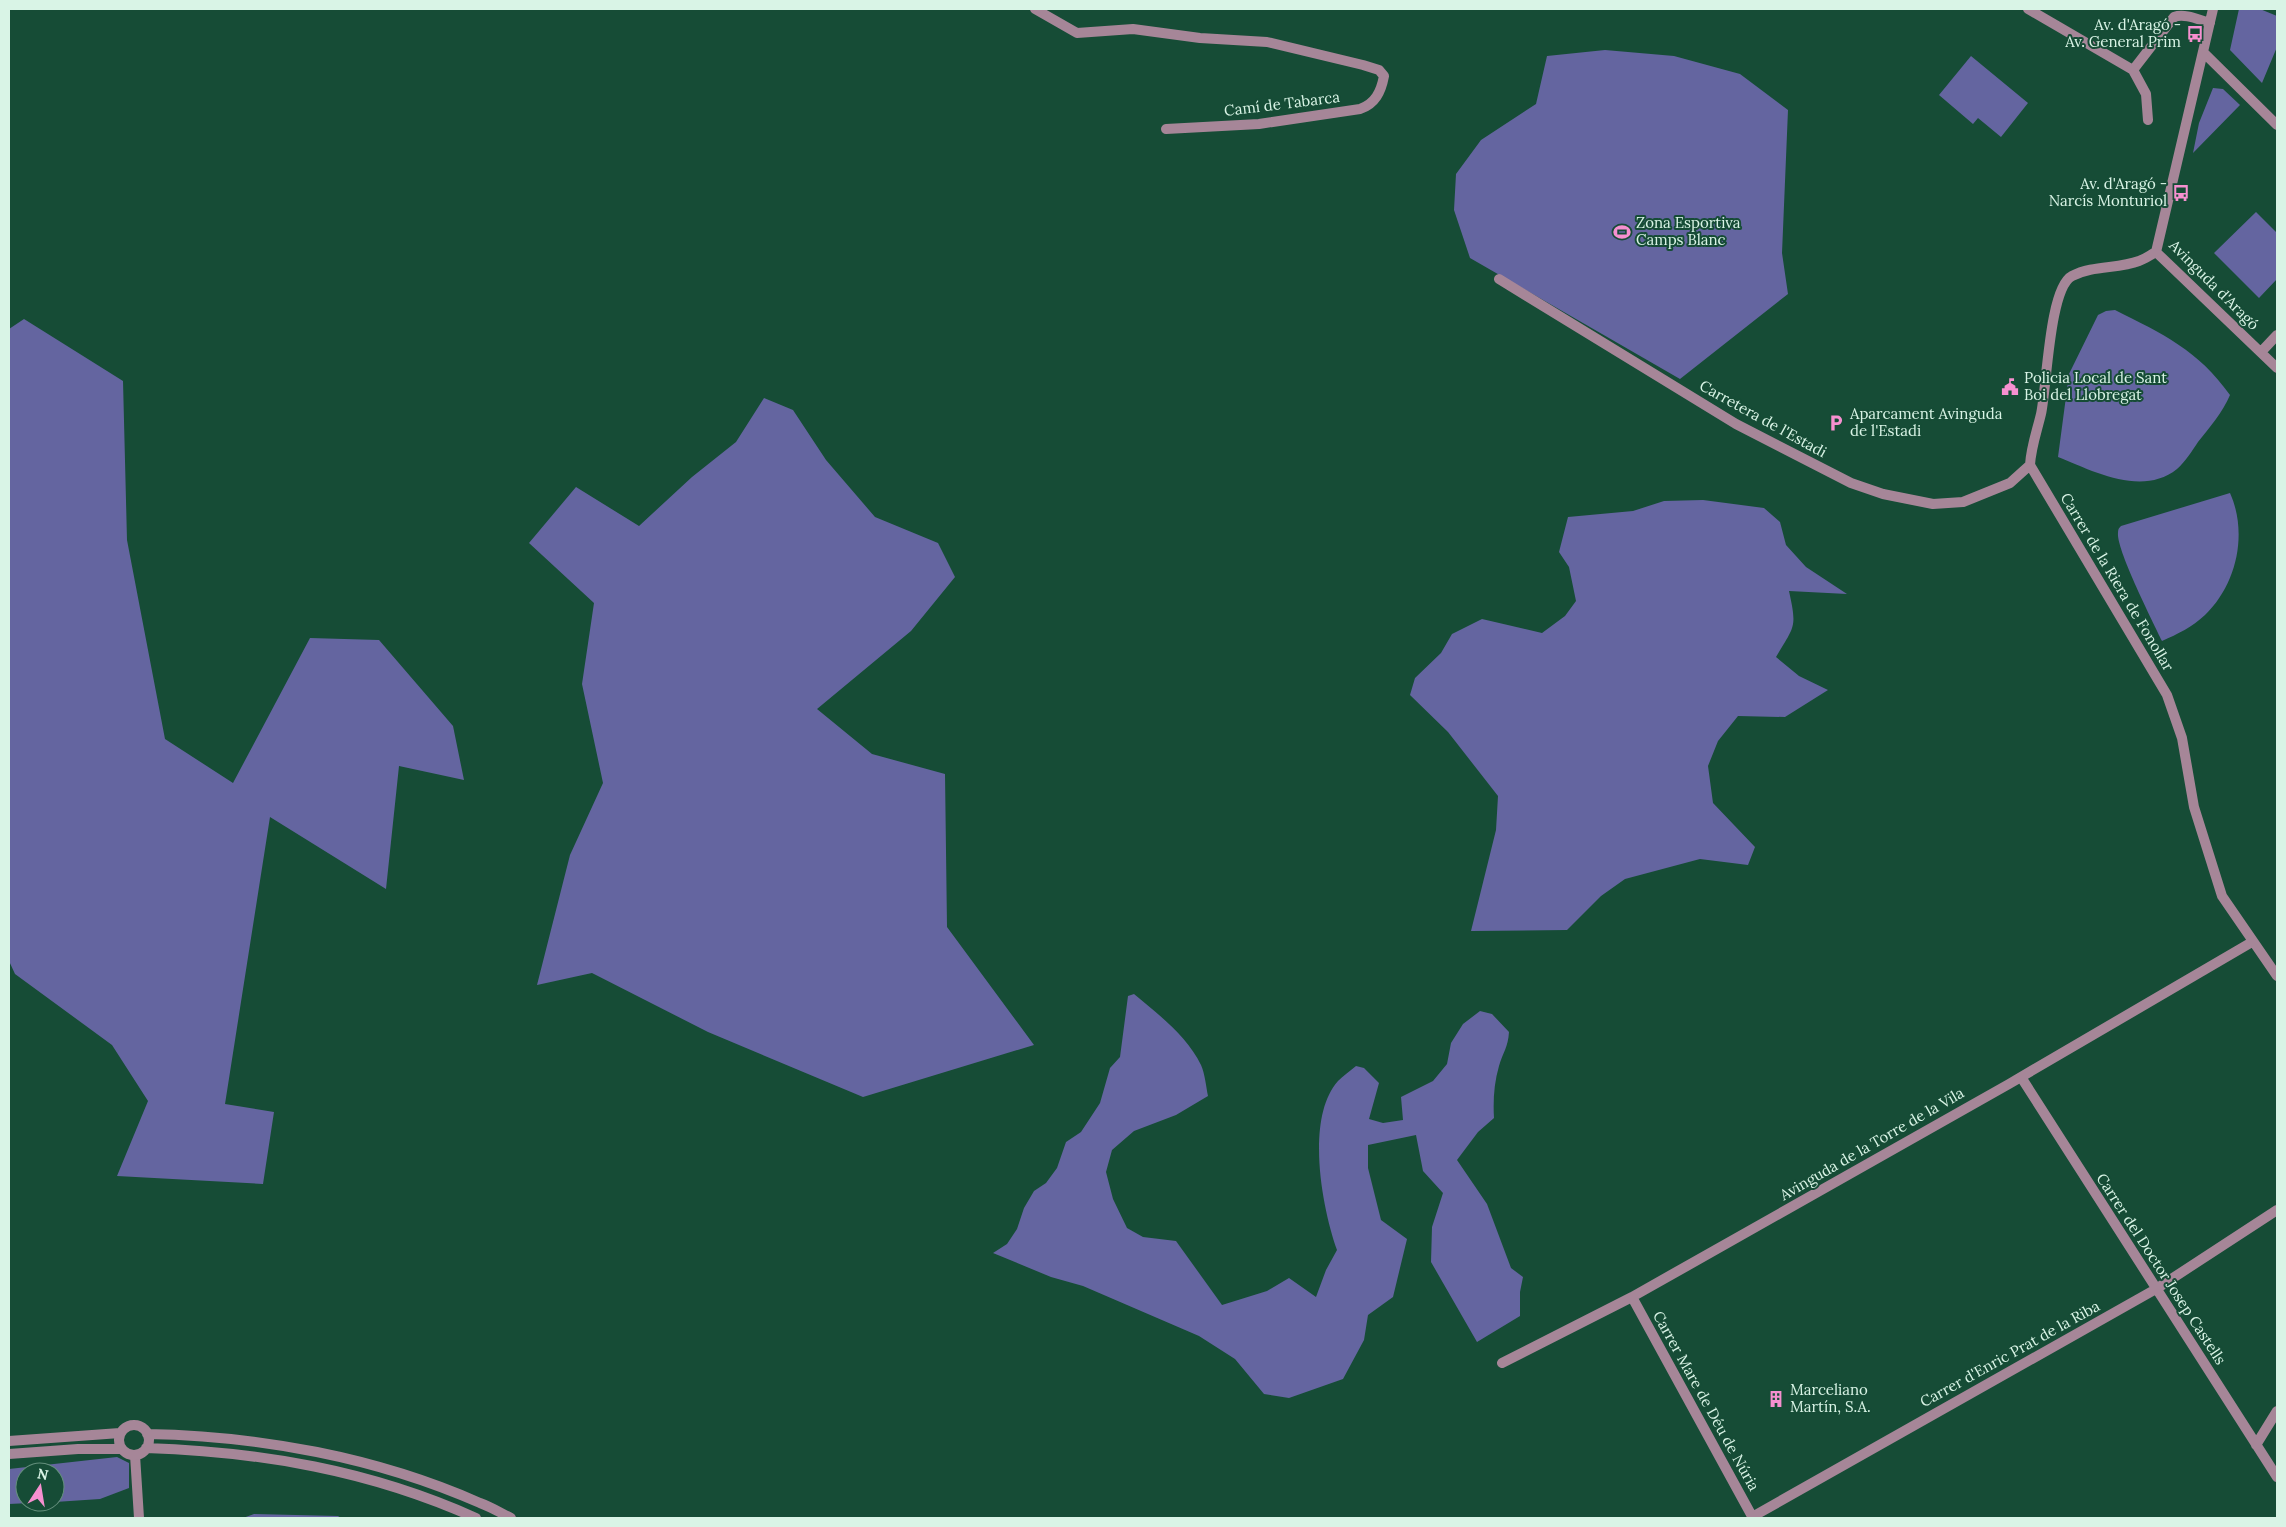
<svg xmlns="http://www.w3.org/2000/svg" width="2286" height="1527" font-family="Lora,serif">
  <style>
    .green { fill: #6465a0 }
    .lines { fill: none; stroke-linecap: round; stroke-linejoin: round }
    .minor { stroke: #a68698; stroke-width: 10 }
    .tertiary { stroke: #a68698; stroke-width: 10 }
    .labels { text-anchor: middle; stroke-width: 4; stroke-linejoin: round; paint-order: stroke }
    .poi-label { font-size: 15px; fill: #d9f4e6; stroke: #164c36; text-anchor: start }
    .street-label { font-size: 15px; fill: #d9f4e6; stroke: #164c36 }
  </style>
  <rect width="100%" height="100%" fill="#164c36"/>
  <path class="green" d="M2239 9H2260L2277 16V47L2262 83 2230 50Z
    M1605 50 1674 56 1740 74 1788 110 1782 253 1788 294 1680 379 1470 258 1454 210 1456 174 1481 140 1536 104 1547 56Z
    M1971 56 2028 103 2001 137 1978 118 1973 124 1939 95Z
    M2213 88 2223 89 2240 105 2193 153 2199 123Z
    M2256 212 2277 233V279L2259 298 2214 253Z
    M2115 310C2163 334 2198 350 2230 395 2223 412 2209 428 2198 442 2192 451 2185 462 2177 469 2142 497 2093 471 2058 457L2069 374 2098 315 2106 311Z
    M24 319 123 381 127 540 165 739 233 783 310 638 379 640 453 726 464 780 399 766 386 889 270 817 225 1104 274 1112 263 1184 117 1176 148 1101 112 1045 15 974 9 961V329Z
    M764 398 793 410 826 460 875 517 938 543 955 577 911 631 817 709 872 754 945 774 947 927 1034 1045 863 1097 708 1032 592 973 537 985 570 855 603 783 582 684 594 603 529 543 576 487 639 526 692 477 736 442Z
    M2230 493C2248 533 2237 584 2205 615 2192 627 2178 634 2162 641 2153 622 2116 549 2118 533 2118 529 2119 528 2121 526Z
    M1703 500 1764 508 1780 522 1786 545 1806 567 1847 594 1789 591C1797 628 1795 625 1776 657L1799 676 1828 690 1785 717 1738 716 1718 741 1708 766 1713 803 1755 847 1748 865 1700 859 1625 879 1601 896 1567 930 1471 931 1496 830 1498 796 1448 732 1410 695 1415 678 1441 653 1452 634 1482 619 1542 633 1565 616 1576 601 1569 567 1559 552 1568 517 1633 511 1664 501Z
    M1134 994C1158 1014 1187 1036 1201 1065 1205 1074 1206 1086 1208 1096L1176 1115 1134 1131 1112 1150 1106 1172 1113 1199 1127 1228 1143 1237 1176 1241 1222 1305 1267 1291 1289 1278 1316 1297 1326 1270 1337 1250C1322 1208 1305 1118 1338 1081 1343 1076 1350 1071 1356 1066L1364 1068 1379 1083 1369 1119 1383 1123 1403 1120 1401 1097 1433 1081 1447 1064 1451 1043 1463 1024 1480 1011 1492 1014 1509 1032C1508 1048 1503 1052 1499 1066 1494 1083 1493 1101 1494 1118L1478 1132 1457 1160 1487 1204 1511 1268 1523 1277 1520 1292V1316L1477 1342 1431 1262 1432 1227 1443 1193 1423 1171 1416 1135 1368 1145V1168L1381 1220 1407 1239 1393 1297 1368 1315 1364 1340 1343 1379 1289 1398 1264 1394 1235 1359 1199 1336 1083 1286 1051 1277 993 1253 1007 1244 1017 1229 1024 1208 1034 1191 1046 1183 1057 1168 1066 1142 1081 1132 1100 1103 1110 1068 1120 1057 1128 996Z
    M117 1457 129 1463V1488L100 1499 55 1502V1472H25V1502H51L9 1504V1469Z
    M254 1514 338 1516 341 1518H243Z"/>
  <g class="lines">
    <path class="minor" d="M1035 9 1077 33 1133 29 1200 38 1267 42 1363 65 1379 70 1384 76C1381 92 1375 104 1360 109L1259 124 1166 129
      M2028 9 2133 70 2146 94 2148 120
      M2203 52 2277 125
      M2133 70 2174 17C2185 13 2199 20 2210 23
      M2156 252C2150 255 2145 259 2139 261 2118 269 2093 265 2072 276 2049 288 2047 387 2041 414 2037 431 2031 447 2030 465L2167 695 2182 738 2194 807 2222 896 2277 976
      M2156 252 2213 9
      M2156 252 2277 368
      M1499 279 1736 424 1851 483 1883 494 1933 504 1963 502 2010 483 2030 465
      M2261 352 2277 335
      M2021 1077 2277 1477
      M1632 1297 1753 1518
      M1502 1363 1632 1297 2009 1084 2252 942
      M2256 1445 2277 1411
      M135 1455 139 1518
      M1752 1517 2156 1289 2277 1210"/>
    <path class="tertiary" d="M119 1440a15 15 0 1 1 30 0a15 15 0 1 1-30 0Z
      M147 1434C260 1436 376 1457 480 1503 491 1507 501 1513 511 1518
      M9 1441 120 1433
      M146 1448C262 1452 369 1470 476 1518
      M9 1454 78 1449H121"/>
  </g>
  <defs>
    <g id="bus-bare" transform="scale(1.35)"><path d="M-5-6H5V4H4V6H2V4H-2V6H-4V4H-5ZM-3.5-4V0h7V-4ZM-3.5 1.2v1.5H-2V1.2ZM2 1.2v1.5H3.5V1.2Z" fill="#f690d0" stroke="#164c36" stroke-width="2.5" paint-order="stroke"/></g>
    <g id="stadium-bare" transform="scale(1.35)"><path d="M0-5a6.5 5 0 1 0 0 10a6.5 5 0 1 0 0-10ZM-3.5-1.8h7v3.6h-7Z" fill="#f690d0" stroke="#164c36" stroke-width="2.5" paint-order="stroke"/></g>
    <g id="civic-bare" transform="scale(1.35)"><path d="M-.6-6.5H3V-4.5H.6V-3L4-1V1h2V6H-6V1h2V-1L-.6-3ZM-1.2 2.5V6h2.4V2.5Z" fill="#f690d0" stroke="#164c36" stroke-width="2.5" paint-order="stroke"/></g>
    <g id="parking-bare" transform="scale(1.35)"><path d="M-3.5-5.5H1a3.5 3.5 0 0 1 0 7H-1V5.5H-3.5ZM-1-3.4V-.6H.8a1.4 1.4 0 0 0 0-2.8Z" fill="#f690d0" stroke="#164c36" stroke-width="2.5" paint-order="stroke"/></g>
    <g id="building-bare" transform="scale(1.35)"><path d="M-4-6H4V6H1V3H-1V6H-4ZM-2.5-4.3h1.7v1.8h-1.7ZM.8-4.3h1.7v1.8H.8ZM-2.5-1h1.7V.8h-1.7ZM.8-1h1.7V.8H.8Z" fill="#f690d0" stroke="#164c36" stroke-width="2.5" paint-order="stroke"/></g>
  </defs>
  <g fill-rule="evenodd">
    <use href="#bus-bare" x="2195" y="34"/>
    <use href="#bus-bare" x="2181" y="193"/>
    <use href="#stadium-bare" x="1622" y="232"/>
    <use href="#civic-bare" x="2010" y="387"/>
    <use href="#parking-bare" x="1836" y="423"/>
    <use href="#building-bare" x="1776" y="1399"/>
  </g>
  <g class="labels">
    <g class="poi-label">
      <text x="2181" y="30" text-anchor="end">Av. d'Aragó -<tspan x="2181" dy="17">Av. General Prim</tspan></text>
      <text x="2167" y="189" text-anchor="end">Av. d'Aragó -<tspan x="2167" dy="17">Narcís Monturiol</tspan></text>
      <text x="1636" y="228">Zona Esportiva<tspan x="1636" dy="17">Camps Blanc</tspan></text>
      <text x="2024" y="383">Policia Local de Sant<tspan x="2024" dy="17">Boi del Llobregat</tspan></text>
      <text x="1850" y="419">Aparcament Avinguda<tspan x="1850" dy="17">de l'Estadi</tspan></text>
      <text x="1790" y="1395">Marceliano<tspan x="1790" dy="17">Martín, S.A.</tspan></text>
    </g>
    <g class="street-label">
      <text transform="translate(1282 104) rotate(-7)" y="5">Camí de Tabarca</text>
      <text transform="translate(2214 285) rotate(45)" y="5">Avinguda d'Aragó</text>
      <text transform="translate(1763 419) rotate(29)" y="5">Carretera de l'Estadi</text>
      <text transform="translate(2117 582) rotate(59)" y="5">Carrer de la Riera de Fonollar</text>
      <text transform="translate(1872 1144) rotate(-30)" y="5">Avinguda de la Torre de la Vila</text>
      <text transform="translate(2161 1269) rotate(57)" y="5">Carrer del Doctor Josep Castells</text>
      <text transform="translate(2010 1354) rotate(-29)" y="5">Carrer d'Enric Prat de la Riba</text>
      <text transform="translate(1706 1401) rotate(61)" y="5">Carrer Mare de Déu de Núria</text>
    </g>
  </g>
  <rect width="2286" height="1527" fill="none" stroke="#d9f4e6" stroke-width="20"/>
  <g transform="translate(40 1487) rotate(12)"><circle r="24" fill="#164c36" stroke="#648f7c"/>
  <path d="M0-4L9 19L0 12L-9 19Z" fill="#f690d0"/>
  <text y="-8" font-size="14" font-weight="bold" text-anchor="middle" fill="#d9f4e6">N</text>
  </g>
</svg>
